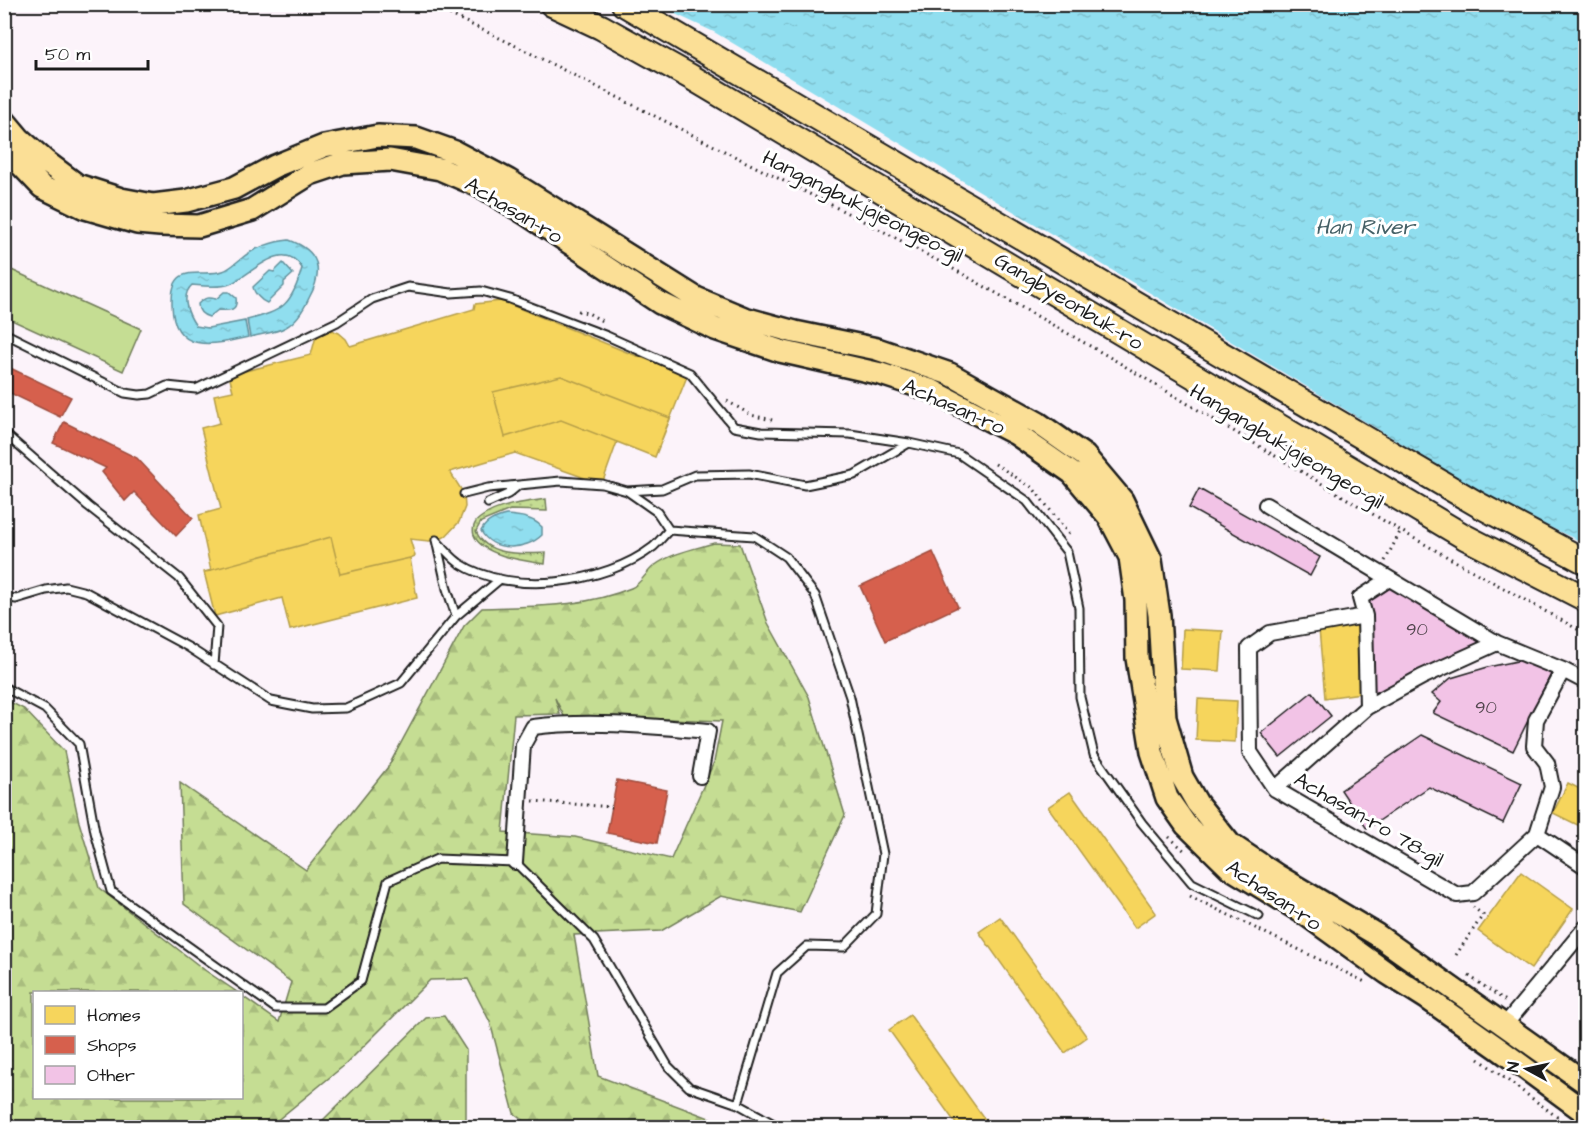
<svg xmlns="http://www.w3.org/2000/svg" width="1590" height="1132" font-family="'Architects Daughter',sans-serif">
  <style>
    .grass { fill: url(#grass-dots); stroke: #707c58; stroke-width: 1.5 }
    .forest { fill: url(#forest-firs); stroke: #707c58; stroke-width: 1.5; fill-rule: evenodd }
    .green { fill: #c5dd93; stroke: #707c58; stroke-width: 1.5 }
    .water { fill: url(#water-ripples); stroke: #62909b; stroke-width: 1.5 }
    .pier { fill: #fcf3fa }
    .homes { fill: #f6d55c; stroke: #b59e49; stroke-width: 1.5 }
    .shops { fill: #d6604d; stroke: #9e4c3e; stroke-width: 1.5 }
    .building { fill: #f2c3e6; stroke: #1c1c1c; stroke-width: 1.5 }
    .lines { fill: none; stroke-linecap: round; stroke-linejoin: round }
    .lane-casing { stroke: #1c1c1c; stroke-width: 11 }
    .street-casing { stroke: #1c1c1c; stroke-width: 18 }
    .primary-casing { stroke: #1c1c1c; stroke-width: 26 }
    .highway-casing { stroke: #1c1c1c; stroke-width: 28 }
    .path { stroke: #1c1c1c; stroke-width: 3; stroke-dasharray: 1.5 4.5; stroke-linecap: butt }
    .lane { stroke: #fff; stroke-width: 7 }
    .street { stroke: #fff; stroke-width: 14 }
    .primary { stroke: #fbdf96; stroke-width: 21 }
    .highway { stroke: #fbdf96; stroke-width: 24 }
    .labels { text-anchor: middle; stroke-width: 6; stroke-linejoin: round; paint-order: stroke }
    .number-label { font-size: 18px; fill: #52464e }
    .street-label { font-size: 21px; fill: #1c1c1c; stroke: #fff }
    .water-label { font-size: 22px; font-style: italic; fill: #456066; stroke: #fff }
  </style>
  <defs>
    <pattern id="grass-dots" width="8" height="8" patternUnits="userSpaceOnUse" patternTransform="scale(1.5)"><rect width="8" height="8" fill="#c5dd93"/><path d="M2 2h.1M6 6h.1" fill="none" stroke="#a9bd7e" stroke-width="1.8" stroke-linecap="round"/></pattern>
    <pattern id="forest-firs" width="22" height="20" patternUnits="userSpaceOnUse" patternTransform="scale(1.5)"><rect width="22" height="20" fill="#c5dd93"/><path d="M5 1l3.5 6h-7zM16 11l3.5 6h-7z" fill="#a9bd7e"/></pattern>
    <pattern id="water-ripples" width="26" height="14" patternUnits="userSpaceOnUse" patternTransform="scale(1.5)"><rect width="26" height="14" fill="#90deef"/><path d="M2 4q2-2 4 0t4 0M15 11q2-2 4 0t4 0" fill="none" stroke="#7cbecc"/></pattern>
  </defs>
  <rect width="100%" height="100%" fill="#fcf3fa"/>
  <filter id="ink" filterUnits="userSpaceOnUse"><feTurbulence type="fractalNoise" baseFrequency=".0167" numOctaves="2"/><feDisplacementMap in="SourceGraphic" scale="12" xChannelSelector="R" yChannelSelector="G"/><feConvolveMatrix kernelMatrix="1 2 1 2 8 2 1 2 1" color-interpolation-filters="sRGB"/></filter>
  <g filter="url(#ink)">
    <path class="grass" d="M546 499 547 511 510 510 481 522 476 531C486 557 523 554 546 553L545 564C525 561 482 556 474 535 472 529 474 522 480 518 498 505 524 502 546 499Z"/>
    <path class="forest" d="M714 543 740 544 768 623 809 697 845 815 800 912 721 896 661 931 574 935 598 1076 733 1127H530V1125L514 1113 490 1022 468 979 430 980 346 1064 269 1127H5L4 699 24 709 64 751 79 822 99 888 206 971 237 992H34V1098H242V996L279 1022 291 982 184 904 180 783 306 870 388 767 464 626 482 608C533 606 583 608 631 588 641 584 646 572 654 566 671 553 694 549 714 543ZM555 698 565 718H639L722 721 714 762 671 859 575 837 503 832 514 715 560 714Z
      M444 1016 466 1050V1127H316L426 1018Z"/>
    <path class="green" d="M5 267 141 329 123 371 5 317Z"/>
    <path class="water" d="M504 5H1585V605L1167 365 637 66Z
      M289 240C320 251 324 271 309 298 304 309 297 321 286 327 276 333 261 334 250 337L247 320C283 311 292 305 302 268 283 236 250 276 230 284 220 288 203 286 192 285 180 296 188 315 196 326L208 328 245 321 248 337C214 345 173 355 172 304 172 295 172 285 179 278 189 269 209 276 223 271 231 268 235 263 242 258 254 248 274 241 289 240Z
      M283 263 293 274 284 282V286L267 303C261 301 254 293 253 287L270 271 274 272Z
      M224 292H229L236 298C238 311 229 311 218 310L209 317C202 315 198 311 198 304 205 297 208 297 216 299Z
      M506 515C519 516 533 517 542 527V535C526 551 492 552 481 531 486 521 495 518 506 515Z"/>
    <path class="pier" d="M501 4 656 5 714 32 1511 509 1586 544 1585 608 976 258 858 192 748 134 636 69 503 7Z"/>
    <path class="homes" d="M501 301 629 353 688 374 655 457 617 442 602 484 515 453 450 472 464 494 465 507 459 522 446 536 439 540 429 541 410 539 415 556 410 558 417 598 290 630 282 598 215 616 204 572 211 571 199 515 221 509 201 428 220 423 214 395 233 391 229 375 311 355 315 340 318 335 329 329 339 333 346 339 350 346 474 309 475 304Z
      M561 376 670 418 655 457 561 420 505 437 493 392Z
      M331 537 340 574 410 558 417 598 290 630 282 598 215 616 204 572Z
      M1359 624 1361 693 1325 698 1319 629Z
      M1183 629 1223 631 1220 671 1181 669Z
      M1198 699 1237 701 1235 742 1196 740Z
      M1568 783 1586 792V829L1553 813Z
      M1070 792 1156 913 1135 928 1048 807Z
      M1521 872 1573 909 1531 969 1478 931Z
      M1000 917 1087 1037 1065 1053 979 932Z
      M910 1015 991 1128H959L889 1030Z
      M1324 1119 1358 1128H1321Z"/>
    <path class="shops" d="M4 365 71 397 60 417 4 390Z
      M64 422 137 458 193 518 176 536 134 492 125 501 102 472 106 468 53 443Z
      M933 552 958 607 885 641 860 586Z
      M617 780 667 790 657 843 607 833Z"/>
    <path class="building" d="M1199 489 1320 557 1310 576 1189 508Z
      M1392 586 1487 642 1382 695 1367 694 1365 601Z
      M1527 659 1551 674 1513 751 1433 713 1441 702 1432 694 1451 678 1488 667Z
      M1312 692 1331 716 1280 757 1261 733Z
      M1422 735 1522 783 1503 823 1429 787 1367 829 1341 790Z"/>
    <g class="lines">
      <g class="lane-casing">
        <path id="lane" d="M4 333 125 393 139 395 150 394 167 386 196 389 337 322 372 299 408 287 451 293 481 291 510 299 607 336 690 373 734 427 761 432 850 434 909 443
          M4 433 88 506 179 578 217 626 214 665
          M464 494 488 488 519 485
          M488 503 508 494 519 485 561 481 602 484 627 491 662 489 695 475 749 474 805 485 854 475 909 443 959 454 1027 501 1067 552 1079 608 1080 697 1094 755 1142 823 1192 883 1259 916
          M669 530 754 536 786 557 815 595 850 697 883 854 876 914 844 947 807 946 777 973 738 1104
          M436 540C443 548 451 557 459 563 511 597 605 584 653 547 659 542 664 535 669 530L657 512 627 491
          M436 540 447 589 456 616
          M4 597 16 599 46 590 66 587 86 592 188 647 271 701 312 709 346 708 401 683 456 616 499 580
          M4 687 45 709 79 744 95 832 111 891 275 1008H324L361 981 388 881 437 859 515 862 594 940 668 1066 689 1087 738 1104 781 1128"/>
      </g>
      <g class="street-casing">
        <path id="street" d="M1266 505 1497 643 1563 670 1586 682
          M1365 616 1270 633 1249 648 1250 752 1275 789 1457 895 1473 893 1537 834 1552 787 1547 763 1534 746 1536 720 1563 670
          M1367 707 1365 616 1360 598 1389 579
          M1275 789 1367 707 1422 677 1497 643
          M1537 834 1586 867
          M515 862 523 745 533 727C590 720 650 726 708 731L700 776
          M1504 1026 1586 927"/>
      </g>
      <g class="primary-casing">
        <path id="primary" d="M4 120 20 139 45 161 77 185 121 199 153 205 186 201 234 188 275 166 324 146 378 136 416 138 455 152 508 180 696 298 744 318 795 332 877 349 950 374 1038 423 1085 456 1122 500 1151 560 1159 615 1165 718 1182 777 1197 803 1230 844 1278 876 1377 935 1586 1083
          M4 147 42 187 85 208 137 223 160 225 199 226 252 210 310 174 343 163 390 160 440 169 484 188 526 214 660 303 715 329 780 351 881 374 933 391 1016 434 1072 473 1109 517 1130 557 1136 600 1137 658 1152 752 1167 798 1186 825 1230 868 1305 914 1387 973 1428 999 1499 1049 1586 1113"/>
      </g>
      <g class="highway-casing">
        <path id="highway" d="M552 4 601 27 691 77 1465 537 1586 599
          M624 4 1479 505 1586 562"/>
      </g>
      <path class="path" d="M428 4 512 44 879 229 957 271 1106 355 1401 531 1586 634
        M4 95 11 104
        M578 311 588 313 602 321
        M727 401 751 415 776 421
        M995 464 1033 488 1068 533 1070 538
        M1385 561 1400 532
        M533 801 612 807
        M1169 837 1186 852
        M1190 896 1367 983
        M1456 955 1483 915 1473 907
        M1469 976 1506 1001
        M1479 1059 1572 1128"/>
      <use href="#lane" class="lane"/>
      <use href="#street" class="street"/>
      <use href="#primary" class="primary"/>
      <use href="#highway" class="highway"/>
    </g>
  </g>
  <g class="labels">
    <g class="number-label">
      <text x="1417" y="635">90</text>
      <text x="1486" y="713">90</text>
    </g>
    <g class="street-label">
      <text transform="translate(863 206) rotate(27)" y="7">Hangangbukjajeongeo-gil</text>
      <text transform="translate(514 210) rotate(31)" y="7">Achasan-ro</text>
      <text transform="translate(1069 301) rotate(31)" y="7">Gangbyeonbuk-ro</text>
      <text transform="translate(954 406) rotate(24)" y="7">Achasan-ro</text>
      <text transform="translate(1287 446) rotate(31)" y="7">Hangangbukjajeongeo-gil</text>
      <text transform="translate(1369 819) rotate(30)" y="7">Achasan-ro 78-gil</text>
      <text transform="translate(1274 895) rotate(34)" y="7">Achasan-ro</text>
    </g>
    <g class="water-label">
      <text x="1365" y="234">Han River</text>
    </g>
  </g>
  <rect width="1590" height="1132" fill="none" stroke="#fff" stroke-width="24"/>
  <rect x="12" y="12" width="1566" height="1108" fill="none" stroke="#1c1c1c" stroke-width="2" filter="url(#ink)"/>
  <rect x="33" y="991" width="210" height="108" fill="#ffffff" stroke="#a4a4a4" stroke-width="1.5"/>
  <rect x="45" y="1006" width="30" height="18" fill="#f6d55c" stroke="#a4a4a4" stroke-width="1.5"/>
  <text x="87" y="1021" font-size="18" fill="#1c1c1c">Homes</text>
  <rect x="45" y="1036" width="30" height="18" fill="#d6604d" stroke="#a4a4a4" stroke-width="1.5"/>
  <text x="87" y="1051" font-size="18" fill="#1c1c1c">Shops</text>
  <rect x="45" y="1066" width="30" height="18" fill="#f2c3e6" stroke="#a4a4a4" stroke-width="1.5"/>
  <text x="87" y="1081" font-size="18" fill="#1c1c1c">Other</text>
  <g transform="translate(1527 1069) rotate(278)" stroke="#ffffff" stroke-width="4.5" paint-order="stroke">
  <path d="M0-4.5L10 22L0 15L-10 22Z" fill="#1c1c1c"/>
  <text y="-9" font-size="16" font-weight="bold" text-anchor="middle" fill="#1c1c1c">N</text>
  </g>
  <path d="M36 60v9h112v-9" fill="none" stroke="#1c1c1c" stroke-width="3"/>
  <text x="45" y="60" font-size="18" fill="#1c1c1c" stroke="#ffffff" stroke-width="4.5" paint-order="stroke">50 m</text>
</svg>
